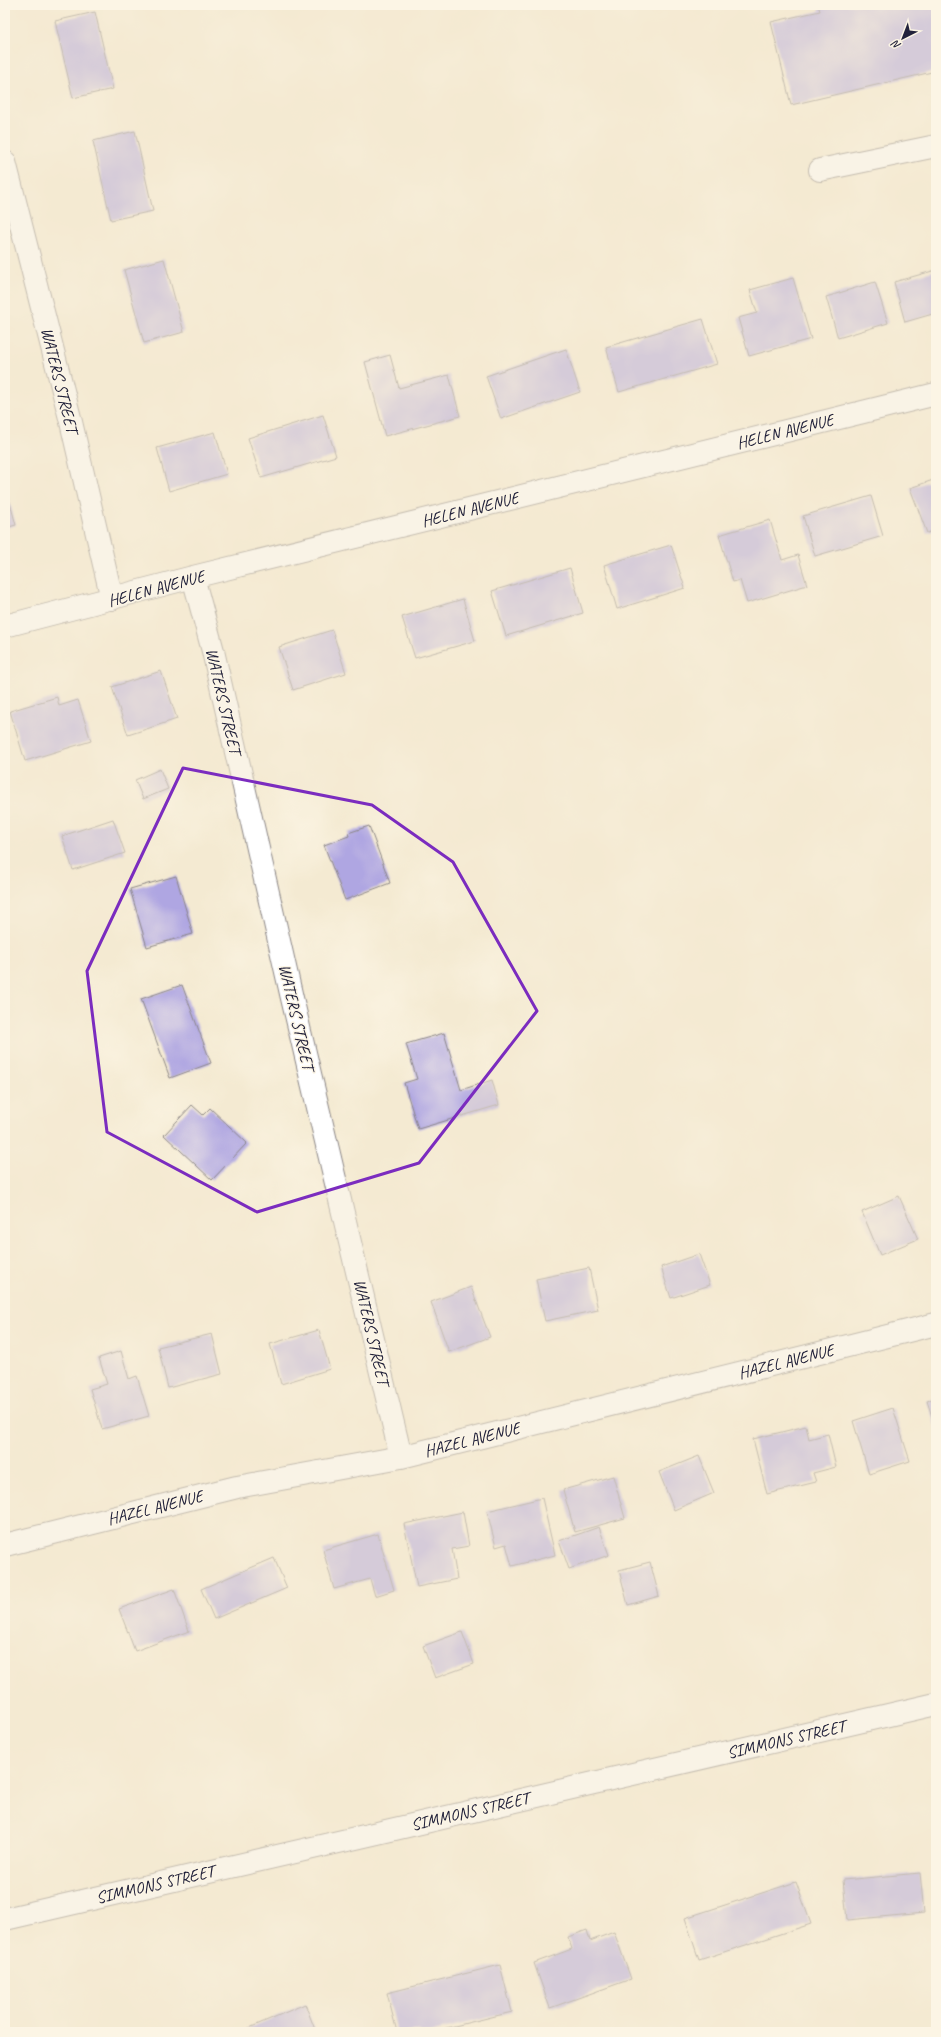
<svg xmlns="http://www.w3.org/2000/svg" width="941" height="2037" font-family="Caveat,sans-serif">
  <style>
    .building { fill: #afa6e2 }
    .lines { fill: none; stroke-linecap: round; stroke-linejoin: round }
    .street-casing { stroke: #8b8686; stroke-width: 24 }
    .secondary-casing { stroke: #8b8686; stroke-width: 24 }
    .street { stroke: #fff; stroke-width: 22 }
    .secondary { stroke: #fff; stroke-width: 22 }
    .marked { fill: none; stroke: #7b2cbf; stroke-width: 3; stroke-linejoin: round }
    .labels { text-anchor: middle; stroke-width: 3; stroke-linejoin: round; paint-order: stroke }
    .street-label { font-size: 17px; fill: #22223b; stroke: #fcf5e5 }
  </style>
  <rect width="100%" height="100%" fill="#fcf5e5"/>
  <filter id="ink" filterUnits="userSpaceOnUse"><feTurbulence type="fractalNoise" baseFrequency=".025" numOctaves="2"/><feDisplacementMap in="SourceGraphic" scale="8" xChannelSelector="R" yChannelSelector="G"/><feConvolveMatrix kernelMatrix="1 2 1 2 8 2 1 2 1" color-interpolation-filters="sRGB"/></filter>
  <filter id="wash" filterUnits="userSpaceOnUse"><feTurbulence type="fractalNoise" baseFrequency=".012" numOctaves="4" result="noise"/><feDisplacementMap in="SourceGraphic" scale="16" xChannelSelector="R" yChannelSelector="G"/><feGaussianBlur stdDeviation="0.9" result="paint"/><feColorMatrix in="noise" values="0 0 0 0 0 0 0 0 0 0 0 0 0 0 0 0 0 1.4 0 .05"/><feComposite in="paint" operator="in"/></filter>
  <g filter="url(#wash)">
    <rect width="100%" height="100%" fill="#f4ead2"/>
    <g id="blocks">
      <path class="building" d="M818 5H936V71L791 105 771 22 820 11Z
        M95 12 113 89 73 98 55 21Z
        M135 131 153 211 111 220 93 141Z
        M164 259 184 332 144 343 124 270Z
        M936 270V313L905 322 894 282Z
        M793 278 811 339 749 356 738 318 757 313 750 290Z
        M875 282 888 323 838 338 826 297Z
        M703 319 717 364 619 392 606 347Z
        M566 349 580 392 501 419 486 376Z
        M390 355 399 388 449 375 460 416 385 436 365 362Z
        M323 415 336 456 261 478 248 438Z
        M215 432 227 474 169 491 157 448Z
        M936 479V530L927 533 910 488Z
        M5 485 16 525 5 528Z
        M871 496 883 536 815 556 803 516Z
        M770 520 782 560 798 555 807 585 747 603 740 580 733 582 719 535Z
        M671 545 685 588 617 609 604 565Z
        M570 568 583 613 506 636 492 591Z
        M463 599 475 641 415 658 402 617Z
        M332 630 346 673 293 690 279 647Z
        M161 671 177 719 128 735 112 687Z
        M57 697 59 706 78 700 91 741 25 761 10 711Z
        M160 769 168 789 143 799 135 780Z
        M113 819 125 853 73 870 62 836Z
        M369 826 390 883 345 900 324 845 349 836 348 833Z
        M176 876 193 934 147 947 130 889Z
        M182 985 211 1063 170 1078 141 999Z
        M444 1033 461 1090 492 1080 499 1105 418 1129 404 1083 417 1079 406 1044Z
        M192 1105 203 1115 210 1108 247 1143 212 1180 164 1135Z
        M899 1196 918 1239 880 1255 862 1212Z
        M699 1254 710 1285 671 1298 661 1267Z
        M589 1268 598 1310 545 1321 536 1279Z
        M471 1287 490 1337 449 1352 431 1302Z
        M319 1330 330 1369 281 1384 270 1344Z
        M212 1334 222 1374 168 1388 158 1347Z
        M121 1351 129 1379 137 1376 149 1416 102 1429 90 1389 107 1384 99 1358Z
        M936 1398V1429L927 1401Z
        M893 1408 910 1461 869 1474 853 1421Z
        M806 1426 809 1439 828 1434 836 1467 813 1473 816 1482 767 1494 753 1439Z
        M699 1456 714 1493 674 1510 659 1472Z
        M613 1476 625 1518 575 1532 563 1490Z
        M542 1498 555 1555 512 1566 506 1544 496 1547 487 1511Z
        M463 1512 469 1546 452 1549 457 1579 417 1587 404 1524Z
        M599 1527 609 1555 569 1569 559 1541Z
        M378 1534 394 1590 375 1596 370 1579 334 1589 323 1550Z
        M274 1558 287 1588 214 1619 201 1589Z
        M650 1562 659 1596 628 1605 619 1570Z
        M174 1589 189 1631 135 1651 119 1609Z
        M462 1632 474 1664 435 1678 423 1646Z
        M920 1873 924 1913 847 1920 843 1880Z
        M796 1882 811 1924 699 1960 685 1918Z
        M587 1930 590 1941 614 1932 631 1979 550 2008 534 1963 572 1949 568 1937Z
        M500 1965 512 2012 430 2032H397L387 1993Z
        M305 2004 316 2032H240Z"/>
    </g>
  </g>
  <g filter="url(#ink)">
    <use href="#blocks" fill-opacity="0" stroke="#8b8686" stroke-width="1"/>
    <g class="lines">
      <g class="street-casing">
        <path id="street" d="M5 162 71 422 112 599
          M820 170 936 146
          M193 577 213 651 292 998 401 1457
          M5 626 193 577 936 394
          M5 1545 237 1487 401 1457 936 1324"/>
      </g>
      <g class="secondary-casing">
        <path id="secondary" d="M5 1919 936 1704"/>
      </g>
      <use href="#street" class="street"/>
      <use href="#secondary" class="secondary"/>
    </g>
  </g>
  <path d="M0 0H941V2037H0ZM183 768 372 805 453 862 537 1011 419 1163 257 1212 107 1132 87 971Z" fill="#f4ead2" fill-opacity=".55" fill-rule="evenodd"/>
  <path class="marked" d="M183 768 372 805 453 862 537 1011 419 1163 257 1212 107 1132 87 971Z"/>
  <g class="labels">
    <g class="street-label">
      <text transform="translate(60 380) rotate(76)" y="6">WATERS STREET</text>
      <text transform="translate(785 431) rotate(-14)" y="6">HELEN AVENUE</text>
      <text transform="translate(470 509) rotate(-14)" y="6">HELEN AVENUE</text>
      <text transform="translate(156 588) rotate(-15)" y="6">HELEN AVENUE</text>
      <text transform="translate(224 701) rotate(77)" y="6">WATERS STREET</text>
      <text transform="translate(297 1017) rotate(77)" y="6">WATERS STREET</text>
      <text transform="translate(372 1332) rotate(77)" y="6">WATERS STREET</text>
      <text transform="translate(786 1361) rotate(-14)" y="6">HAZEL AVENUE</text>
      <text transform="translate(472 1439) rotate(-14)" y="6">HAZEL AVENUE</text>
      <text transform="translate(155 1507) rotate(-14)" y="6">HAZEL AVENUE</text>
      <text transform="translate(786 1739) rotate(-13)" y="6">SIMMONS STREET</text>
      <text transform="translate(470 1811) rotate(-13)" y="6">SIMMONS STREET</text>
      <text transform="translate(155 1884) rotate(-13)" y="6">SIMMONS STREET</text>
    </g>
  </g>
  <rect width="941" height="2037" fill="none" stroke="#fcf5e5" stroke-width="20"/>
  <g transform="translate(903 38) rotate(222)" stroke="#fcf5e5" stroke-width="3" paint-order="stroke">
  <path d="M0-3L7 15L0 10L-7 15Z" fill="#22223b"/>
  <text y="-6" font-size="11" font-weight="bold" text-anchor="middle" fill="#22223b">N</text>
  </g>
</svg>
